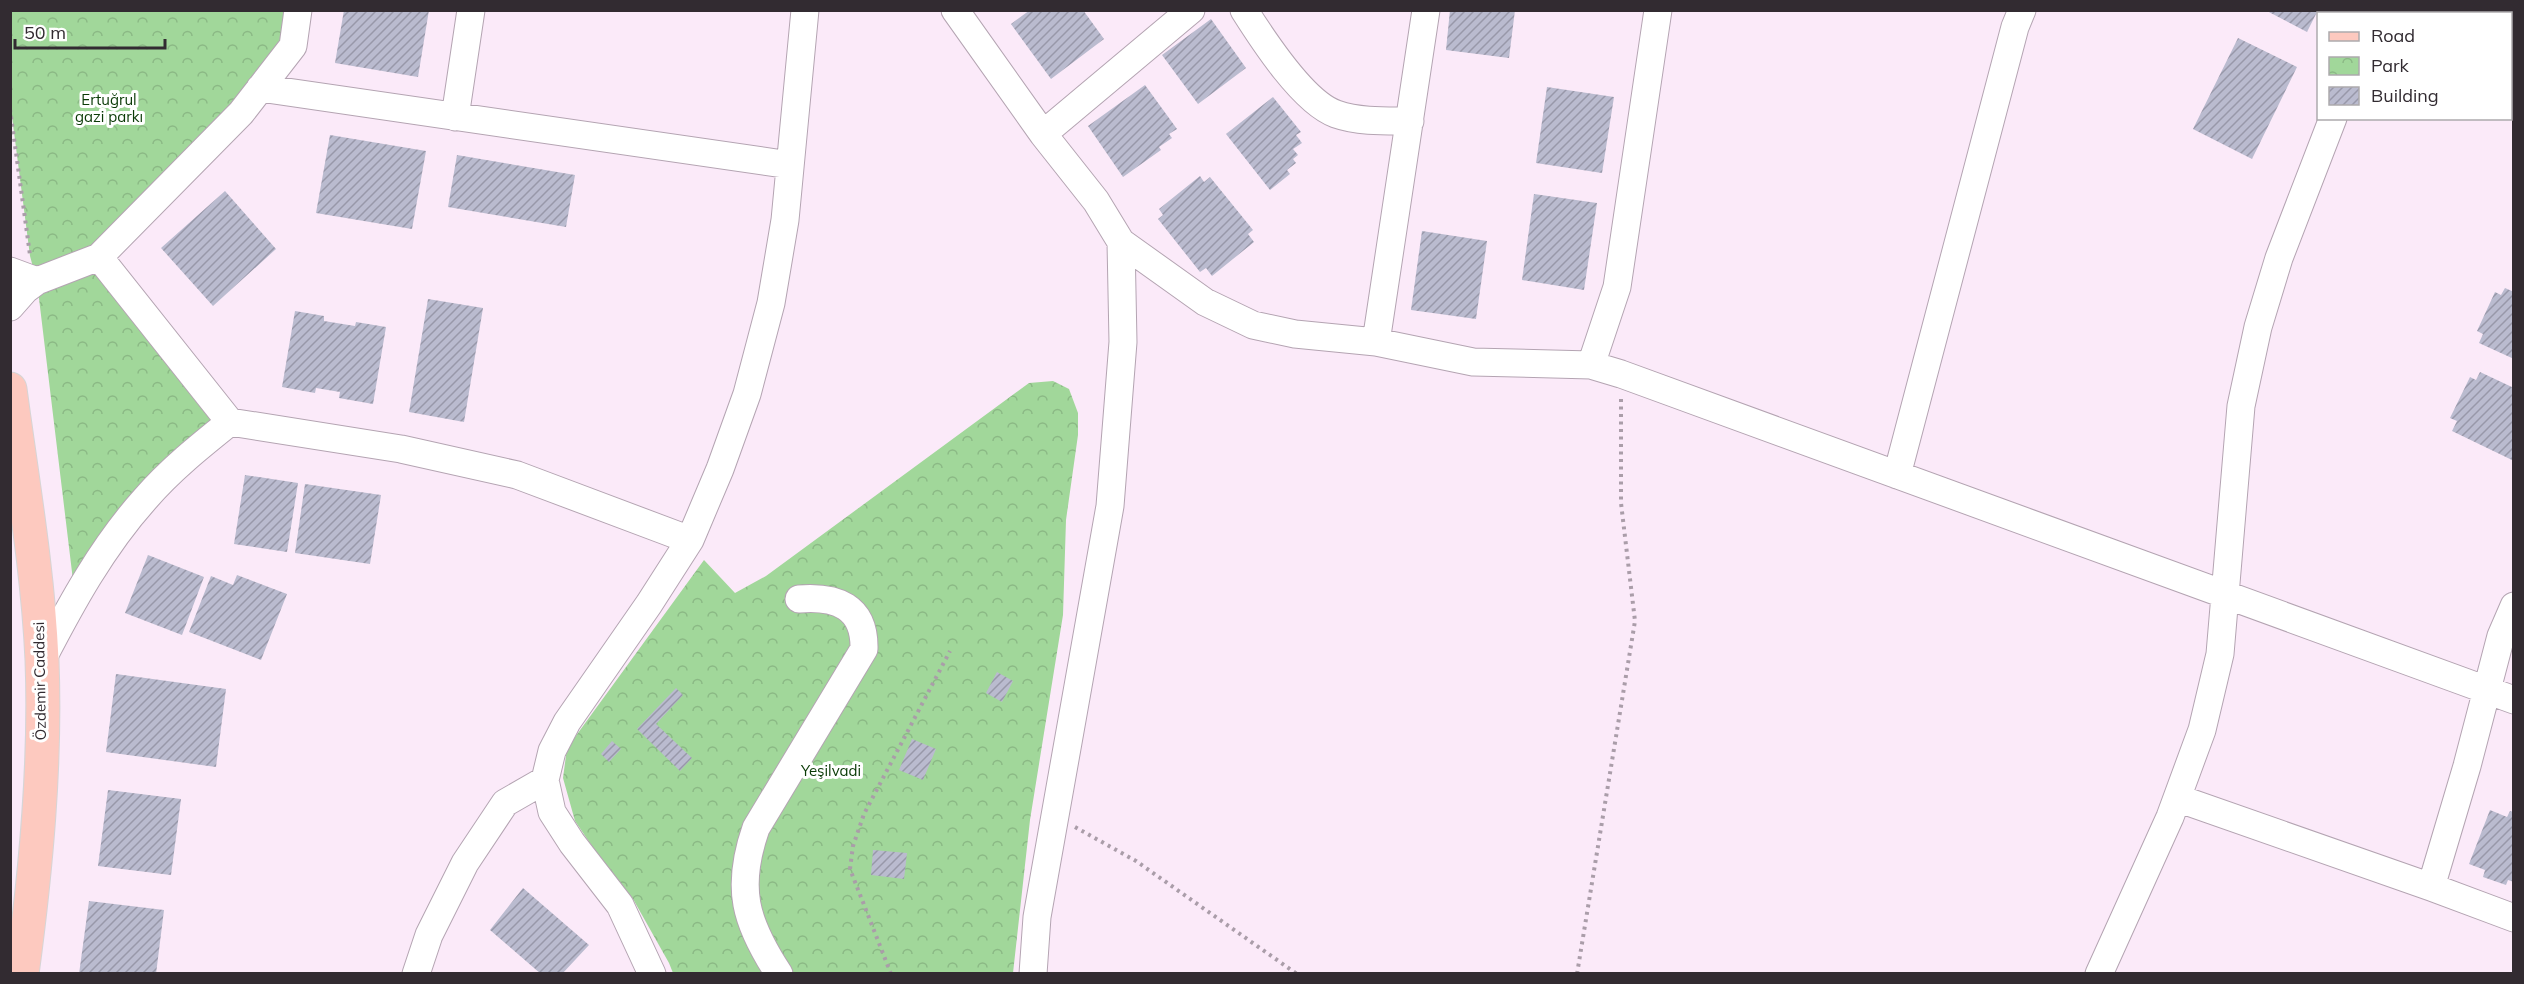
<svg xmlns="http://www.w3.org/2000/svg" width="2524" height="984" font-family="Mulish,sans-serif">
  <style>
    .park { fill: url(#park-crowns) }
    .building { fill: url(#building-hatch) }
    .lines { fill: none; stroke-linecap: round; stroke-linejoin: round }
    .minor-casing { stroke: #b4a4b2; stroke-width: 29 }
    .major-casing { stroke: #d6d5d6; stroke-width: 35 }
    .path { stroke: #aa9da9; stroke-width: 4; stroke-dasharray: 3 4.5; stroke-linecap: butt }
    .minor { stroke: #fff; stroke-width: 27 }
    .major { stroke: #fdc9bf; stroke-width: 33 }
    .labels { text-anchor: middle; stroke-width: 6; stroke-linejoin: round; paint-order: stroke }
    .park-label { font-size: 15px; fill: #0a3a06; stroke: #fff }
    .street-label { font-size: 15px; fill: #322b31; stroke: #fff }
  </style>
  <defs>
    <pattern id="park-crowns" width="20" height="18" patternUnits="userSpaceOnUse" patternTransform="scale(1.5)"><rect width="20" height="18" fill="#a1d79a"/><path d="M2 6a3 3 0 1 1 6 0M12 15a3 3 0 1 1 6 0" fill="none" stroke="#8bb985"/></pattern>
    <pattern id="building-hatch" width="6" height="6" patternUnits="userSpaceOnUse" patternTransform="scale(1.5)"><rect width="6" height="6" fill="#babbcf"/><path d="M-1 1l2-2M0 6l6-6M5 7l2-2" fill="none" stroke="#9898a9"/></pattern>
  </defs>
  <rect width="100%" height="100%" fill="#fbeaf9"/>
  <path class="park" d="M10 11H298L293 46 100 257 230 422 75 597 37 282 30 256 11 109Z
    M1053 381 1069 389 1078 413V435L1066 520 1063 615 1030 820 1013 973H673L669 963 633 899 598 855 575 821 563 778 567 748 704 560 735 593 766 576 1029 383Z"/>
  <path class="building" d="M344 10H429L418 77 335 63Z
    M1030 10H1083L1104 39 1051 79 1011 24Z
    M1450 10H1515L1509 58 1446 50Z
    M2265 10H2318L2307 32Z
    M1211 19 1246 68 1198 104 1162 55Z
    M2238 38 2297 67 2252 159 2193 129Z
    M1145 85 1177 129 1169 134 1172 138 1159 147 1161 150 1123 177 1088 126Z
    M1547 87 1614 97 1602 173 1536 163Z
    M1273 97 1301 132 1296 135 1302 143 1293 149 1298 155 1293 159 1296 163 1287 170 1290 174 1270 190 1226 134Z
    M330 135 426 151 412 229 316 213Z
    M457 155 575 175 566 227 448 207Z
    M1200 176 1204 182 1210 177 1253 230 1248 234 1254 242 1212 276 1206 268 1200 272 1158 219 1163 215 1159 209Z
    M225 191 276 249 213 306 161 248Z
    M1534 194 1597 203 1584 290 1522 280Z
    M1422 231 1487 241 1476 319 1411 310Z
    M2505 288 2514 292V359L2479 343 2483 334 2477 331 2495 292 2501 295Z
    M428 299 483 308 464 422 409 412Z
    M295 311 324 316V321L355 326 356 322 386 327 373 404 339 398 340 392 316 388 315 393 282 387Z
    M2480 372 2514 388 2512 460 2452 431 2457 421 2450 418 2470 377 2476 380Z
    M245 475 298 483 287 552 234 544Z
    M305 484 381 495 370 564 295 553Z
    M148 555 204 577 182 635 125 613Z
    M237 575 287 594 261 660 189 632 211 576 233 585Z
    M997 672 1013 681 1002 702 986 693Z
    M116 674 226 689 216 767 106 752Z
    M676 688 683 695 656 724 692 758 680 771 637 729Z
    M912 739 936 749 923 780 899 770Z
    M612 741 621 749 609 762 601 754Z
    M108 790 181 799 171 875 98 866Z
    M2490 810 2507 817 2510 811 2514 812V882L2508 880 2506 885 2483 877 2485 870 2469 864Z
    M873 850 907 853 904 879 871 875Z
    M523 888 589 945 562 974H541L490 930Z
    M89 901 164 910 156 974H79Z"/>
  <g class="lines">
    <g class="minor-casing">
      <path id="minor" d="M955 10 1043 134 1096 201 1121 242 1205 302 1253 325 1295 334 1376 342 1473 362 1591 365 1617 287 1658 10
        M1244 10C1263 40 1303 102 1336 114 1359 122 1385 121 1410 121
        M2374 14 2375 10
        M260 88 790 165
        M455 117 471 10
        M1043 134 1191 10
        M99 257 230 422 401 449 517 475 690 540
        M10 271 37 281
        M10 307 25 290 37 281 99 257 241 113 293 46 298 10
        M1376 342 1426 10
        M1591 365 1621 374 2514 700
        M1897 475 2015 27 2022 10
        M42 660C71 604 102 547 145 499 170 470 200 446 230 422
        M2177 798 2431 887 2514 918
        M2431 887 2467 766 2501 636 2514 606
        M416 974 429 935 465 863 505 803 545 780
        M652 974 620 905 572 843 552 812 545 780 552 751 567 722 649 604 690 540 720 469 747 394 771 303 785 220 805 10
        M779 974C745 922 735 888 756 828L864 649C865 606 836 596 799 599
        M1033 974 1037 917 1110 506 1123 342 1121 242
        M2099 974 2170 817 2202 730 2220 654 2241 406 2258 327 2279 258 2333 118"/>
    </g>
    <g class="major-casing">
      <path id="major" d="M10 389C22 479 38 570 42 660 46 764 36 870 22 974"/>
    </g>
    <path class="path" d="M10 109 30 255
      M1075 827 1136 861 1297 974
      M891 974 850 869 853 846 864 814 950 651
      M1577 974 1635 621 1621 503V399"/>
    <use href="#minor" class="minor"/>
    <use href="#major" class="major"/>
  </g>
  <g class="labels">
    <g class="park-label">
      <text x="109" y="105">Ertuğrul<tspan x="109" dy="17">gazi parkı</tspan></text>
      <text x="831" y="776">Yeşilvadi</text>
    </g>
    <g class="street-label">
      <text transform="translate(40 681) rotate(-91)" y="5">Özdemir Caddesi</text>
    </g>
  </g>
  <rect width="2524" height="984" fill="none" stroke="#322b31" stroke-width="24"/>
  <rect x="2317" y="12" width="195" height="108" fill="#ffffff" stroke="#adaaad" stroke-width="1.5"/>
  <rect x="2329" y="32" width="30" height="9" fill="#fdc9bf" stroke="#adaaad" stroke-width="1.5"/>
  <text x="2371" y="42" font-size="18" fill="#322b31">Road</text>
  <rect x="2329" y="57" width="30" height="18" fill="url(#park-crowns)" stroke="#adaaad" stroke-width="1.5"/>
  <text x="2371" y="72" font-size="18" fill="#322b31">Park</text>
  <rect x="2329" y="87" width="30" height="18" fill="url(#building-hatch)" stroke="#adaaad" stroke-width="1.5"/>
  <text x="2371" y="102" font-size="18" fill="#322b31">Building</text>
  <path d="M15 39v9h150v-9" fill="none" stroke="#322b31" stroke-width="3"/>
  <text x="24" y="39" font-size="18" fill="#322b31" stroke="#ffffff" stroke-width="4.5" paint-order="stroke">50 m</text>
</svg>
